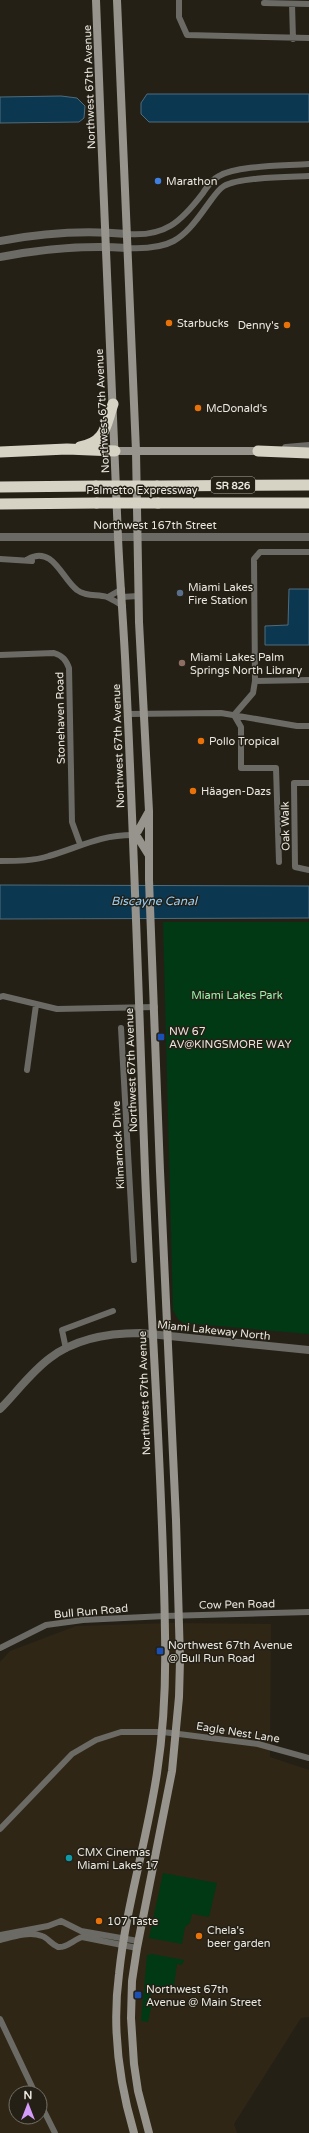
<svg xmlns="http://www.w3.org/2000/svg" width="309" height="2133" font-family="'Varela Round',sans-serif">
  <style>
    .commercial { fill: #2f2616; fill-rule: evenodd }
    .green { fill: #003914 }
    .water { fill: #0c3751; stroke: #4f6c7c }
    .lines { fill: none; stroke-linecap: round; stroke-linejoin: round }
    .minor { stroke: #6b6a65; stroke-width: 6 }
    .tertiary { stroke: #6b6a65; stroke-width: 8 }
    .secondary { stroke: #96948c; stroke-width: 8 }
    .motorway { stroke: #d6d3c5; stroke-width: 11 }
    .motorway-bridge { stroke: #d6d3c5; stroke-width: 11 }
    .shop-dot { fill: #3f7fe0; stroke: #242016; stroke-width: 1.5 }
    .food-dot { fill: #e8710a; stroke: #242016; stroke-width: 1.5 }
    .service-dot { fill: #5c6f8a; stroke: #242016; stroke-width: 1.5 }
    .education-dot { fill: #8d6e63; stroke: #242016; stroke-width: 1.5 }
    .transit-dot { fill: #1a4fb4; stroke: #242016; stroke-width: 1.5 }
    .culture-dot { fill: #0f9aa8; stroke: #242016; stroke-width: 1.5 }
    .labels { text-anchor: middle; stroke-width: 3; stroke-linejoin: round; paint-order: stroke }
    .shield { fill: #242016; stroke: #afaba3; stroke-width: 1 }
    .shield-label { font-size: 10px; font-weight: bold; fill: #eae7e0 }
    .street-label { font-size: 11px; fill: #eae7e0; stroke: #242016 }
    .poi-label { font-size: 11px; fill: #eae7e0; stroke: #242016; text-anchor: start }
    .park-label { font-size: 11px; fill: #94f4aa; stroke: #242016 }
    .water-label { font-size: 12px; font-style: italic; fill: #95cef7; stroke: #242016 }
  </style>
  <rect width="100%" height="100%" fill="#242016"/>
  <path class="commercial" d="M171 1623 271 1624 270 1757 309 1770V2017L301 2018 234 2124 237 2133H0V1662L10 1651 76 1626ZM16 2093H40V2117H16Z"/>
  <path class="green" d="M163 922H309V1334L183 1323 178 1319 173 1310Z
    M163 1873 217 1883 209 1917 192 1914 190 1923 185 1927 182 1944 149 1938Z
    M152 1954 184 1960 182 1965 177 1964 173 1994 162 1992V1988L152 1986 150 1998 153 1999 148 2022 141 2021 147 1955Z"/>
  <path class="water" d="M147 94H309V122H149L141 114V103Z
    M61 96 77 98 85 106 84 118 79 122 0 123V97Z
    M289 589H309V645H265V626L288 625Z
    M0 885 309 886V918L0 919Z"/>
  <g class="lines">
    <path class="minor" d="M179 0V17L187 35 309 38
      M264 3 309 4
      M292 4 293 39
      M127 234C165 237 181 222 203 193 207 187 211 180 219 176 238 165 286 166 309 164
      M127 248C170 250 182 241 206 207 211 201 217 190 224 186 240 177 289 177 309 176
      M0 559 32 561
      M28 559C53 545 62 579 77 590 86 597 97 594 107 597 112 599 118 603 123 606
      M108 597 122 589
      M122 597 138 596
      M0 655 54 653C63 656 66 660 69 668L72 822 80 844
      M255 681 309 680
      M128 714 221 713 297 726H309
      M309 783H294L295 867 309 870
      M0 861C16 861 34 861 49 856 80 847 99 835 133 835
      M279 862 276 768H241V727L234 715 253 693 255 681 254 559 260 552H309
      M0 997 3 996 57 1009 155 1007
      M121 1028 134 1260
      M27 1070 36 1005
      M66 1349 62 1330 113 1311
      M0 1648 46 1625 83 1620 165 1616 309 1612
      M0 1829 72 1754 96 1740 121 1732H163L258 1744 309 1758
      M0 1935 48 1926 61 1921 81 1931 138 1941
      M0 1940C12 1937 29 1931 42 1936 48 1938 51 1944 58 1947 67 1948 73 1940 82 1937L137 1948
      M0 2019 35 2093
      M40 2103 55 2133"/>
    <path class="tertiary" d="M0 241C42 233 84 230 127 234
      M0 257C42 249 84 245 127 248
      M286 448 309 446
      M0 537H309
      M0 1409C16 1393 31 1372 50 1358 76 1338 108 1333 140 1333L309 1350"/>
    <path class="secondary" d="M96 0C103 179 109 358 118 537 120 584 124 630 126 677 134 842 139 1007 145 1171 151 1325 163 1479 165 1634 166 1680 164 1727 157 1773 147 1840 126 1906 119 1974 112 2027 119 2082 134 2133
      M117 0 136 451 139 622 149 811V880L160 1171 176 1520 180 1660 179 1697 172 1771 137 1948 132 1981 131 2018 134 2064 138 2091 149 2133
      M115 451H258
      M133 835 138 831 148 813
      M133 835 138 838 148 854"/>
    <path class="motorway" d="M80 447C106 442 105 427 113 404
      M258 451 309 453
      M0 452 67 449 115 451
      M157 486 309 485
      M0 487 96 486
      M158 503H309
      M0 504 97 503"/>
    <path class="motorway-bridge" d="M96 486H157
      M97 503H158"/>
  </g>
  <circle class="shop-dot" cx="158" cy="181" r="4"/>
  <g class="food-dot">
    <circle cx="169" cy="323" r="4"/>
    <circle cx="287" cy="325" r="4"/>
    <circle cx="198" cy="408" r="4"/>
    <circle cx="201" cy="741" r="4"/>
    <circle cx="193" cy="791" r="4"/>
    <circle cx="99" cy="1921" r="4"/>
    <circle cx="199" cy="1936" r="4"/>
  </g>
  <circle class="service-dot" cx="180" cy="593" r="4"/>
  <circle class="education-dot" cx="182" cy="663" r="4"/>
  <g class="transit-dot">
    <rect x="157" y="1033" width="8" height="8" rx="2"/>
    <rect x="156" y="1647" width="8" height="8" rx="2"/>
    <rect x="134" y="1991" width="8" height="8" rx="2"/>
  </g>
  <circle class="culture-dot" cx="69" cy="1858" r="4"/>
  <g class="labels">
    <rect class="shield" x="211" y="477" width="44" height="16" rx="3"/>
    <g class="shield-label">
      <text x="233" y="489">SR 826</text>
    </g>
    <g class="street-label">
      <text transform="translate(89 87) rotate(-92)" y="4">Northwest 67th Avenue</text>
      <text transform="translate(102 411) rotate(-93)" y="4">Northwest 67th Avenue</text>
      <text x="142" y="494">Palmetto Expressway</text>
      <text x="155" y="529">Northwest 167th Street</text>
      <text transform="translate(60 718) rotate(-91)" y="4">Stonehaven Road</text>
      <text transform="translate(118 746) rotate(-92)" y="4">Northwest 67th Avenue</text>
      <text transform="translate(285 826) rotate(-91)" y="4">Oak Walk</text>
      <text transform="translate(131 1070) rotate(-92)" y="4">Northwest 67th Avenue</text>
      <text transform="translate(118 1145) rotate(-93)" y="4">Kilmarnock Drive</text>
      <text transform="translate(214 1330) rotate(6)" y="4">Miami Lakeway North</text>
      <text transform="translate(144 1393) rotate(-92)" y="4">Northwest 67th Avenue</text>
      <text transform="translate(237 1604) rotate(-1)" y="4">Cow Pen Road</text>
      <text transform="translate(91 1611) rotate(-5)" y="4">Bull Run Road</text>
      <text transform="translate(238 1732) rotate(9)" y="4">Eagle Nest Lane</text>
    </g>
    <g class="poi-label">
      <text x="166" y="185">Marathon</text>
      <text x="177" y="327">Starbucks</text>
      <text x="279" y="329" text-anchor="end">Denny's</text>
      <text x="206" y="412">McDonald's</text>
      <text x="188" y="591">Miami Lakes<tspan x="188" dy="13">Fire Station</tspan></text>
      <text x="190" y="661">Miami Lakes Palm<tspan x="190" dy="13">Springs North Library</tspan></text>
      <text x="209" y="745">Pollo Tropical</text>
      <text x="201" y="795">Häagen-Dazs</text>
      <text x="169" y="1035">NW 67<tspan x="169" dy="13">AV@KINGSMORE WAY</tspan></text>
      <text x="168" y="1649">Northwest 67th Avenue<tspan x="168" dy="13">@ Bull Run Road</tspan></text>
      <text x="77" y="1856">CMX Cinemas<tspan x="77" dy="13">Miami Lakes 17</tspan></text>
      <text x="107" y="1925">107 Taste</text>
      <text x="207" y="1934">Chela's<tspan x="207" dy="13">beer garden</tspan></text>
      <text x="146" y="1993">Northwest 67th<tspan x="146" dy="13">Avenue @ Main Street</tspan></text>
    </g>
    <g class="park-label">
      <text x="237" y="999">Miami Lakes Park</text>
    </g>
    <g class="water-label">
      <text x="154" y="905">Biscayne Canal</text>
    </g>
  </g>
  <g transform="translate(28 2105)"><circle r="19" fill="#242016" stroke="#737067"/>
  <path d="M0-3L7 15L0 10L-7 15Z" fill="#d59bfa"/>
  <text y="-6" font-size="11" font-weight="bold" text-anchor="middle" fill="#eae7e0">N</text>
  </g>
</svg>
